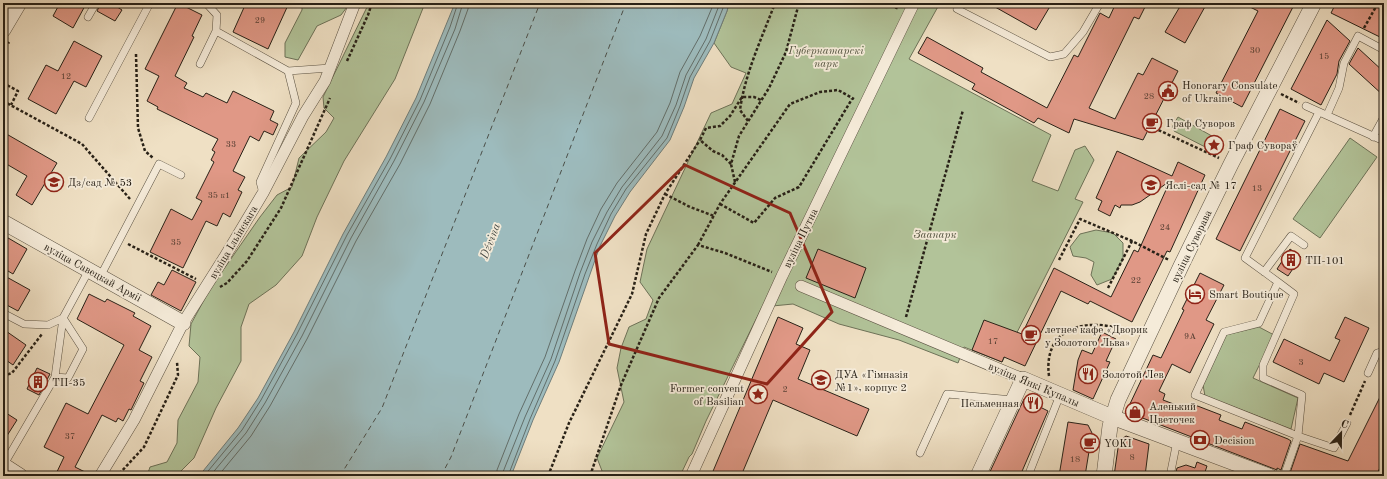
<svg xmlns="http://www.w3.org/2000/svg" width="1387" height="479" font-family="'Old Standard TT',serif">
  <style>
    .green { fill: #b2c399; stroke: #6d7258 }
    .water { fill: #9dbbbd; stroke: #6e7d7b }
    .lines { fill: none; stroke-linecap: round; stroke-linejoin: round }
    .shore { stroke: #626e6a; stroke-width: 1 }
    .ferry { stroke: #4b4f49; stroke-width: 1; stroke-dasharray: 5 4; stroke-linecap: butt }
    .building { fill: #e09886; stroke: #282117 }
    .service-casing { stroke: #5a5142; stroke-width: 8 }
    .pedestrian-casing { stroke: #5a5142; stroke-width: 12 }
    .minor-casing { stroke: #5a5142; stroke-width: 16 }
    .path { stroke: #282117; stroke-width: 2.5; stroke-dasharray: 3 2; stroke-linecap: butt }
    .service { stroke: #f5ebd9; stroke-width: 7 }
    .pedestrian { stroke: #f5ebd9; stroke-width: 11 }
    .minor { stroke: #f5ebd9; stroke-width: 15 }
    .marked { fill: none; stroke: #8f2418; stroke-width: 3; stroke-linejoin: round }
    .labels { text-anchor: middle; stroke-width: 3.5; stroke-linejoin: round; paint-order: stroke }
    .number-label { font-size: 9px; fill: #563f33 }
    .park-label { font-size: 11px; font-style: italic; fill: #51523e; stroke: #f5ebd9 }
    .poi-label { font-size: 11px; fill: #282117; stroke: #f5ebd9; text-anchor: start }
    .street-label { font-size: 11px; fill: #282117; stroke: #f5ebd9 }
    .water-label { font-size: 12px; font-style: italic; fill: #4b4f49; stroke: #f5ebd9 }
  </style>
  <rect width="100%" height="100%" fill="#efe0c4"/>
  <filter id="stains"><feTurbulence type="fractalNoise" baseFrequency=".005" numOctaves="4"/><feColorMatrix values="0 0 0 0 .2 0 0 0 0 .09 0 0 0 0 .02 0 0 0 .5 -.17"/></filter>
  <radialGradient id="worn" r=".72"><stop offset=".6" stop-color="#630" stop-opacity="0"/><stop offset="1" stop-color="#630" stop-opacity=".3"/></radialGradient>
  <path class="green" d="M302 3H350L341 15 317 26 298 60 285 57V43L302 10Z
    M369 3H425L395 79 344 161 317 217 302 256 276 285 249 304 241 327V361L216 408 194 458 176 476H147L150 467 167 462 177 443 178 420 198 382 200 357 189 346 191 324 210 289 260 217 277 195 292 187 299 158 326 132 334 118 324 108 323 97Z
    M729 3H940L909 59 1051 135 1032 181 1058 191 1075 150 1085 146 1094 160 1075 199 1083 202 1002 362 964 347 958 363 899 340 839 324 793 304 762 307 706 421 692 454 689 457 680 476H604L597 458 624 402 617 368 621 348 629 327 646 319 653 300 640 282 647 249 711 113 732 104 746 73 731 67 714 43 727 11Z
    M1178 117 1219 140 1213 151 1174 131 1172 127Z
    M1350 138 1377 157 1320 238 1293 219Z
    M1096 230 1113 233 1123 243V259L1112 279 1097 285 1091 275 1094 262 1086 258 1073 256 1070 247 1080 234Z
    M1259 327 1274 335 1253 378 1298 398 1291 429 1205 396 1203 385 1226 335Z"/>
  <path class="water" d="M455 3H729L727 11 714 43 694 78 684 107 670 140 630 192 615 216 600 246 559 362 533 420 511 476H199L238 428 258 398 294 332 343 234 386 157 416 98Z"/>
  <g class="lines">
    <path class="shore" d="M204 476 242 430 261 400 297 334 347 235 390 159 420 100 450 27 458 3
      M210 476 246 433 265 403 302 336 351 238 394 161 424 102 455 29 463 3
      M218 476 251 436 270 406 307 339 356 241 400 164 430 104 460 31 468 9 469 3
      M497 476V470L519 414 545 357 575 271 587 239 601 209 617 183 657 132 670 103 680 72 700 36 714 3
      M503 476V472L525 417 551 359 580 273 592 242 607 212 622 187 662 136 676 105 686 75 706 39 720 3
      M508 476 530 419 555 361 585 274 597 244 611 214 626 189 667 138 680 106 690 77 710 41 725 3"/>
    <path class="ferry" d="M340 476 382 408 540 3
      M441 476 451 457 626 3"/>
  </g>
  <path class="building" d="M60 3H90L89 6 86 4 73 28 53 16Z
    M101 3H111L122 10 115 21 97 11Z
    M178 3 202 15 192 36 194 37 175 76 187 83 184 88 203 97 206 93 227 103 233 91 274 111 270 120 278 124 273 135 264 131 259 141 250 136 233 171 245 177 238 190 242 192 230 217 223 213 217 226 206 221 183 268 150 252 171 209 192 220 202 201 196 198 214 162 211 160 215 152 212 150 218 139 157 109 158 107 147 101 159 76 145 69Z
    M246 3H289L268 49 233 32Z
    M988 3H1052L1036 30Z
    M1116 3H1147L1139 19 1134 17 1089 108 1115 119 1138 73 1143 75 1152 58 1178 71 1143 140 1074 119 1069 133 1038 118 1034 123 972 89 975 84 918 53 927 37 983 68 981 72 1047 108 1074 55 1078 57 1100 13 1109 18Z
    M1182 3H1207L1185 43 1165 32Z
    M1242 3H1295L1242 107 1216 93 1258 11Z
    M1336 3H1384V39L1331 13Z
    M1327 20 1350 41 1339 61 1337 74 1321 105 1291 89Z
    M74 41 102 56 86 87 74 81 56 114 28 99 46 65 58 71Z
    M1358 48 1384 72V96L1349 64Z
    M1280 109 1305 121 1240 251 1216 239Z
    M3 132 57 163 32 205 16 195 27 176 3 162Z
    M1117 151 1172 176 1178 162 1205 175 1170 252 1167 251 1132 322 1090 301 1088 304 1061 291 1025 366 1004 357 1002 362 972 350 984 320 1022 334 1054 268 1111 297 1134 250 1138 252 1170 181 1140 202 1132 205H1121L1120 208 1115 205 1110 216 1098 210 1102 201 1096 198Z
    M3 235 27 249 13 274 3 268Z
    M818 249 866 268 855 298 806 278Z
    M1290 249 1301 257 1288 276 1277 269Z
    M172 270 196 282 181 311 151 295 158 282 164 285Z
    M1200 273 1224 285 1206 320 1214 324 1190 373 1172 364 1159 391 1165 394 1163 400 1192 411 1195 405 1221 415 1219 420 1242 429 1245 422 1288 439 1291 441 1281 470 1277 468V470L1140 417 1129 406 1153 355 1161 358 1184 310 1182 309Z
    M3 275 30 290 18 311 3 303Z
    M89 294 105 302 107 299 135 313 133 316 151 326 139 350 152 357 140 381 144 383 131 410 129 409 123 421 118 418 116 422 102 415 75 467 93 476H55L64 457 44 447 66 403 88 414 124 345 77 319Z
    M778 317 803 328 796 344 810 350 798 379 869 409 857 436 773 400 741 476H711Z
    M1345 317 1369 328 1344 382 1324 373 1319 384 1273 362 1284 339 1330 361 1340 340 1335 338Z
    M3 329 26 345 13 365 3 358Z
    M1102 332 1116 339 1106 361 1110 362 1093 399 1073 390 1078 360 1082 350 1092 354Z
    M37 368 50 374 39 395 27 389Z
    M1384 389V459L1376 476H1299L1290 473 1300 444 1348 461Z
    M1024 399 1048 411 1020 476H988Z
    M3 411 17 420 3 442Z
    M1068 422 1088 425 1092 433 1085 476H1059Z
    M1126 436 1149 444 1145 476H1114L1119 441Z
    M1197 462 1207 466 1205 472 1213 475V476H1175L1177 468 1186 465 1195 468Z"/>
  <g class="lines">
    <g class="service-casing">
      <path id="service" d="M957 9 1050 57 1064 54 1083 32 1100 3
        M88 17 96 3
        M216 31 288 71 296 103 260 182 263 193
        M200 64 216 31 217 15 206 3
        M288 71 330 68
        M1306 106 1384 141
        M1327 115 1339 88 1344 63 1358 36 1384 50
        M89 118 150 3
        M1373 137 1384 117
        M1264 272 1291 236 1304 245
        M100 277 159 164 181 175
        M1278 282 1294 294 1263 365V378L1302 395 1298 436 1334 448 1347 423
        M3 313 24 324 48 325 63 318
        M1368 373 1377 353 1384 351
        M55 377 68 378 83 349 63 318
        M920 453 947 394 1013 400
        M3 466 55 377 63 318 89 270
        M1028 476 1060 395
        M1170 476 1177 441
        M1284 476 1298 436 1195 395 1224 332 1259 323 1278 282 1245 258 1319 112"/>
    </g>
    <g class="pedestrian-casing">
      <path id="pedestrian" d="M801 286 1023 379
        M100 476 134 420 183 323 224 258 263 193 303 116 325 81 355 3
        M691 476 782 276 914 3"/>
    </g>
    <g class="minor-casing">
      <path id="minor" d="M3 30 19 3
        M3 222 183 323
        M3 465 20 476
        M978 476 1023 379 1112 417 1269 476
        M1104 476 1110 426 1118 400 1181 266 1231 164 1314 3"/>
    </g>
    <path class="path" d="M896 9 898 3
      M1364 28 1378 3
      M3 52 9 42
      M136 54 138 128 145 151 153 158
      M347 61 368 15 372 3
      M3 83 18 91 11 105
      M1281 94 1299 103
      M3 101 82 144 130 199
      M748 121 740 110C745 73 762 38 775 3
      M1154 128 1219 158
      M731 164 722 155 713 151 700 140 706 128 720 126 730 116 742 97H754L761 100
      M735 182 731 164 739 136 769 88 786 52 799 3
      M665 194 690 207 714 216
      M720 204 754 223 775 198 799 187 852 99
      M128 244 196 279
      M698 245 720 204 790 104 820 92 838 90 854 99
      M1059 260 1080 219 1132 241 1169 260
      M220 287 227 283 247 261 281 208 330 98
      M1108 288 1132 241
      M906 317 963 110
      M3 376 12 373 42 334
      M1049 376C1042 322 1096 316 1134 334
      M1350 415 1365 381
      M115 476 120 473 144 447 178 375 177 362
      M548 476 569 423 632 294 646 234 665 194 700 140
      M590 476 621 385 659 298 698 245 725 253 772 272"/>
    <use href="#service" class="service"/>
    <use href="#pedestrian" class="pedestrian"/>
    <use href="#minor" class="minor"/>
  </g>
  <path class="marked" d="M685 165 790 213 832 312 767 384 609 344 595 253Z"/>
  <defs>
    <g id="civic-ring" transform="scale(1)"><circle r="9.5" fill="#f5ebd9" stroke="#8f2418" stroke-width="1.5"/><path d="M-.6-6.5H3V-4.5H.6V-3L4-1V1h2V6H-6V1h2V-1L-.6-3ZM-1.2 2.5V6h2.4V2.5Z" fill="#8f2418"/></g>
    <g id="cafe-ring" transform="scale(1)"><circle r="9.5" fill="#f5ebd9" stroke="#8f2418" stroke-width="1.5"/><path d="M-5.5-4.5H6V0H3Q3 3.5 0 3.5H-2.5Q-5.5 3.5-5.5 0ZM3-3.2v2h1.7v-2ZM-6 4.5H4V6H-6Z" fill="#8f2418"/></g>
    <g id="sight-ring" transform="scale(1)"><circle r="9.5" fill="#f5ebd9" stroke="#8f2418" stroke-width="1.5"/><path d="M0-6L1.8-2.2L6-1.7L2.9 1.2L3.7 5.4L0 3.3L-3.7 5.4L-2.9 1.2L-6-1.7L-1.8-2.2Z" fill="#8f2418"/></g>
    <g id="school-ring" transform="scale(1)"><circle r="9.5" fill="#f5ebd9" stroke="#8f2418" stroke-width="1.5"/><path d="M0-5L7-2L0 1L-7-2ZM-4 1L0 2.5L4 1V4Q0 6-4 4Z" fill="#8f2418"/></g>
    <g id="building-ring" transform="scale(1)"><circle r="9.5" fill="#f5ebd9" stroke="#8f2418" stroke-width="1.5"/><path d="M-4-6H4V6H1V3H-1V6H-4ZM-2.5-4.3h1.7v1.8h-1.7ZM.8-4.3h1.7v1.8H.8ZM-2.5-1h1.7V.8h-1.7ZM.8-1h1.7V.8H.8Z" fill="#8f2418"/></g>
    <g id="hotel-ring" transform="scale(1)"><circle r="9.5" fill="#f5ebd9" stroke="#8f2418" stroke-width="1.5"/><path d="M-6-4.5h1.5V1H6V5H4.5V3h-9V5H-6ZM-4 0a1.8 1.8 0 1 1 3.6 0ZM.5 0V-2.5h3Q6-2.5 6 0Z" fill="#8f2418"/></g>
    <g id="restaurant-ring" transform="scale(1)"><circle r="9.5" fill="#f5ebd9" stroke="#8f2418" stroke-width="1.5"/><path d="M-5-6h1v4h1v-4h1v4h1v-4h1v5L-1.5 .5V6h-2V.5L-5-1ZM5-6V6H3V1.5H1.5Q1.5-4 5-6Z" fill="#8f2418"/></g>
    <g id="shop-ring" transform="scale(1)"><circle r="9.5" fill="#f5ebd9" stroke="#8f2418" stroke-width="1.5"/><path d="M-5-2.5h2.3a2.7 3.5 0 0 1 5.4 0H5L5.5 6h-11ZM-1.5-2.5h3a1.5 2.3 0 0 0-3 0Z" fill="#8f2418"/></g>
    <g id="bank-ring" transform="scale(1)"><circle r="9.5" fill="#f5ebd9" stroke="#8f2418" stroke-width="1.5"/><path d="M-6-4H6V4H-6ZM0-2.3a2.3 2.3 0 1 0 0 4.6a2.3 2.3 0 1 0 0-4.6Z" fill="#8f2418"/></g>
  </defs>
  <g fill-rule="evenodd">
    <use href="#civic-ring" x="1168" y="91"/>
    <use href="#cafe-ring" x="1152" y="123"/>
    <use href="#sight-ring" x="1214" y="145"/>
    <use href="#school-ring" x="54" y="182"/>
    <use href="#school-ring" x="1151" y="185"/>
    <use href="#building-ring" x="1291" y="260"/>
    <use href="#hotel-ring" x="1195" y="294"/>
    <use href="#cafe-ring" x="1031" y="335"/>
    <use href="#restaurant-ring" x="1088" y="374"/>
    <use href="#school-ring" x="821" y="380"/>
    <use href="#building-ring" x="38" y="382"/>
    <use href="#sight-ring" x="758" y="394"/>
    <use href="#restaurant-ring" x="1033" y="403"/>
    <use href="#shop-ring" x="1135" y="412"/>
    <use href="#bank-ring" x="1200" y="440"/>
    <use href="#cafe-ring" x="1090" y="443"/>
  </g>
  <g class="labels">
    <g class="number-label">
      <text x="260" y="23">29</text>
      <text x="1255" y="53">30</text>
      <text x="1324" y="59">15</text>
      <text x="66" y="79">12</text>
      <text x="1149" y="99">28</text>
      <text x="231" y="147">33</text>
      <text x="1257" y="191">13</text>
      <text x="219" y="198">35 к1</text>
      <text x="1165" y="230">24</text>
      <text x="176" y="245">35</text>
      <text x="1136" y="283">22</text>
      <text x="1190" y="339">9А</text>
      <text x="993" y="344">17</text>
      <text x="1301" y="365">3</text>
      <text x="785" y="392">2</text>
      <text x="70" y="439">37</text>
      <text x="1132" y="460">8</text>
      <text x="1075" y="462">18</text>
    </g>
    <g class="park-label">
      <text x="826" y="54">Губернатарскі<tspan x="826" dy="13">парк</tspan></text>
      <text x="935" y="238">Заапарк</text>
    </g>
    <g class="poi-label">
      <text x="1182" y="89">Honorary Consulate<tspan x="1182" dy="13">of Ukraine</tspan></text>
      <text x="1166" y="127">Граф Суворов</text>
      <text x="1228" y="149">Граф Сувораў</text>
      <text x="68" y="186">Дз/сад № 53</text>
      <text x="1165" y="189">Яслі-сад № 17</text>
      <text x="1305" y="264">ТП-101</text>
      <text x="1209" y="298">Smart Boutique</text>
      <text x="1045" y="333">летнее кафе «Дворик<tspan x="1045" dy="13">у Золотого Льва»</tspan></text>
      <text x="835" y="378">ДУА «Гімназія<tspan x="835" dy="13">№1», корпус 2</tspan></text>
      <text x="1102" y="378">Золотой Лев</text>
      <text x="52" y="386">ТП-35</text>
      <text x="744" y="392" text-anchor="end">Former convent<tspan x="744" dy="13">of Basilian</tspan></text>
      <text x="1019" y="407" text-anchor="end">Пельменная</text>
      <text x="1149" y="410">Аленький<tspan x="1149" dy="13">Цветочек</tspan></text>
      <text x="1214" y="444">Decision</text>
      <text x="1104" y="447">YOKI</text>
    </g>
    <g class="street-label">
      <text transform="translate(800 238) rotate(-64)" y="4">вуліца Путна</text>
      <text transform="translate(233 242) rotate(-59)" y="4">вуліца Ільінскага</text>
      <text transform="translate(1191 246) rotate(-64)" y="4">вуліца Суворава</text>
      <text transform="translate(93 272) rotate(29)" y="4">вуліца Савецкай Арміі</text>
      <text transform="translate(1034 384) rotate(23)" y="4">вуліца Янкі Купалы</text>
    </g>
    <g class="water-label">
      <text transform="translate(490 241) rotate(-69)" y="4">Dźvina</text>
    </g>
  </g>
  <rect width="1387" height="479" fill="none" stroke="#efe0c4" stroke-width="16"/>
  <rect x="4" y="4" width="1379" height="471" fill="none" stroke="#282117" stroke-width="2"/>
  <rect x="8" y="8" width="1371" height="463" fill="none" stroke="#282117"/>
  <g transform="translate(1341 433) rotate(22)" stroke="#f5ebd9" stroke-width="3" paint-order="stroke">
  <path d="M0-3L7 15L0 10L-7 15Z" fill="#282117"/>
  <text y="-6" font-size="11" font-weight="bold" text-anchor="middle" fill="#282117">С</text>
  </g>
  <rect width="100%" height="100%" filter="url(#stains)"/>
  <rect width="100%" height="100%" fill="url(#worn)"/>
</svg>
